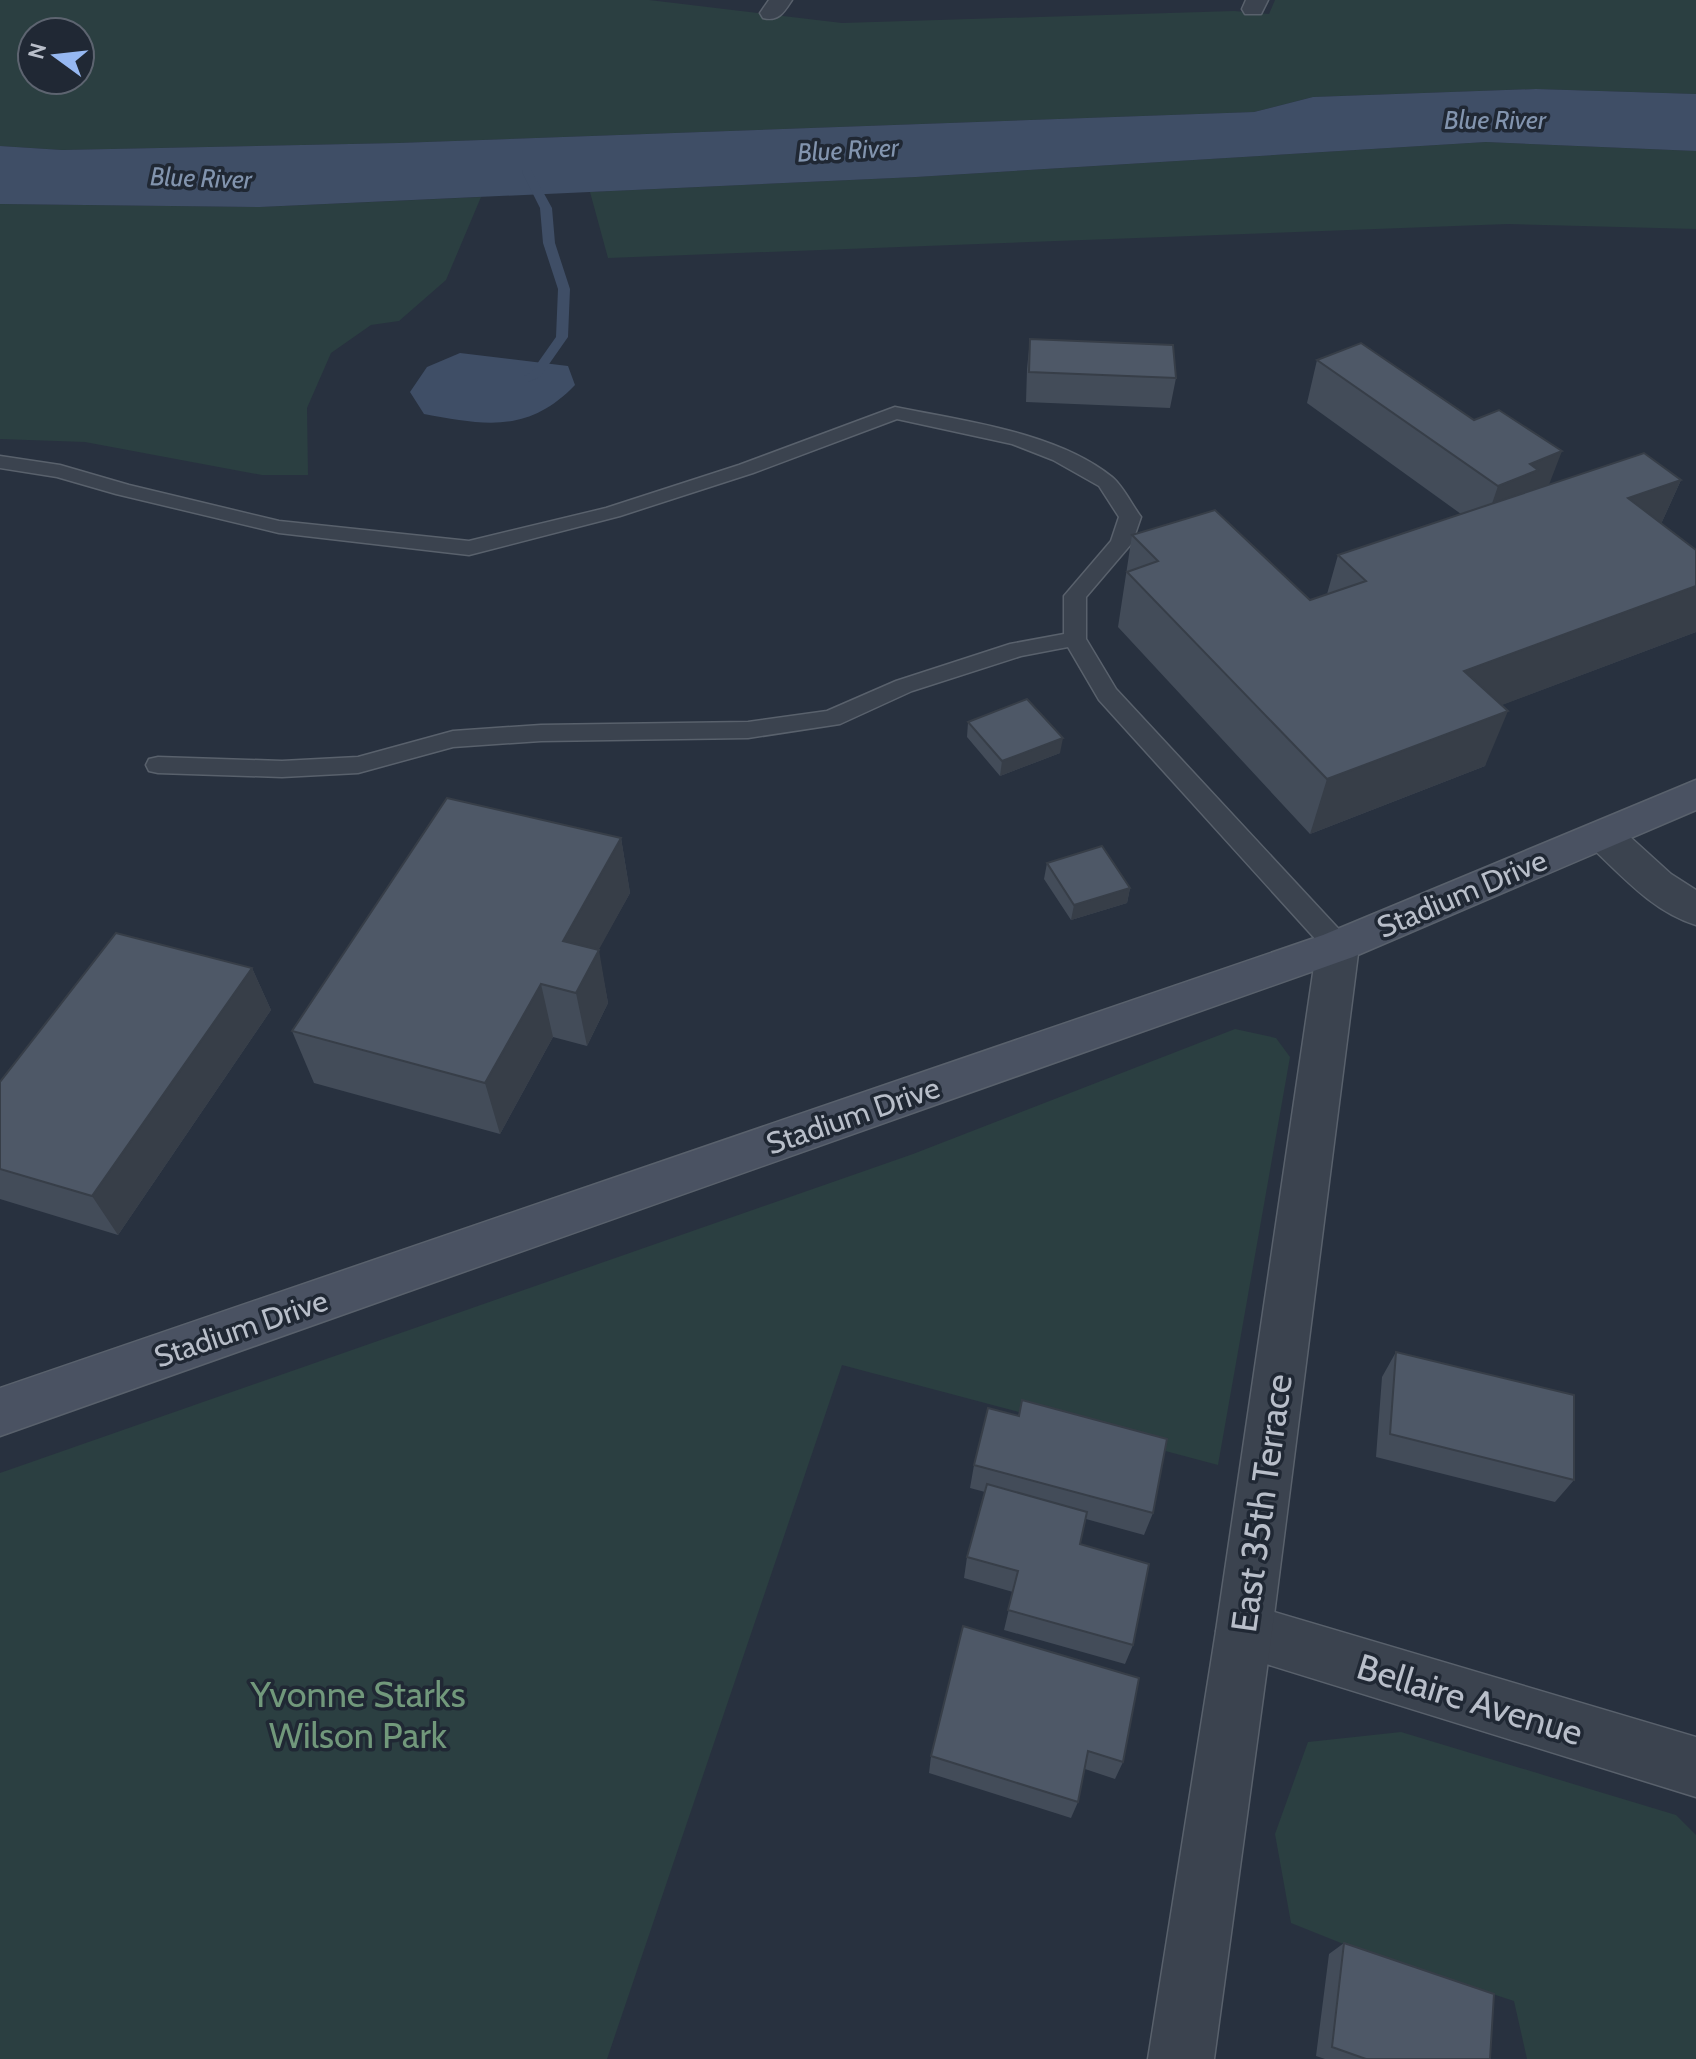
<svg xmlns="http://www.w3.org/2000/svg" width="1696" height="2059" font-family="Cabin,sans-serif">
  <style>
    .green { fill: #2b3f41; fill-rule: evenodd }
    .water { fill: #3f4e66 }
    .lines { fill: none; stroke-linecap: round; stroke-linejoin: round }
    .stream { fill: #3f4e66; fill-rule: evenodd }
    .service-casing { stroke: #59616c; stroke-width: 3 }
    .minor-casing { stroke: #59616c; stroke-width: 3 }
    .tertiary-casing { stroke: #59616c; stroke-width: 3 }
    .secondary-casing { stroke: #59616c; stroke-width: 3 }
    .service { fill: #3b434f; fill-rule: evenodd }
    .minor { fill: #3b434f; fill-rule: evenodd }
    .tertiary { fill: #3b434f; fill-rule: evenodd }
    .secondary { fill: #4a5262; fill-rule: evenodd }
    .wall { fill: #434c59 }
    .shaded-wall { fill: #373e48 }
    .building { fill: #4e5867; stroke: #373e48; stroke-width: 2 }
    .labels { text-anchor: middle; stroke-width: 7; stroke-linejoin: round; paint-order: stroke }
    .far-water-label { font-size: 26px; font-style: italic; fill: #8294ae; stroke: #202834 }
    .street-label { font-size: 30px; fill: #b8bec9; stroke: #202834 }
    .near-street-label { font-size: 36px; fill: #b8bec9; stroke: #202834 }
    .near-park-label { font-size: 36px; fill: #71987b; stroke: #202834 }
  </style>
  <rect width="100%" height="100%" fill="#28313f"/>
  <path class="green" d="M0 0H649L842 23 1234 11 1269 14 1275 0H1696V94L1536 89 1313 97 1254 112 398 143 62 150 0 146ZM32 32H80V80H32Z
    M1486 142 1696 151V229L1508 224 608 258 590 192 916 177Z
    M481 197 446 280 399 321 371 325 331 353 307 408 308 475H262L85 442 0 439V204L260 207Z
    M1235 1029 1276 1038 1290 1057 1218 1465 842 1365 607 2059H0V1473L913 1154Z
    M1401 1732 1676 1815 1696 1835V2059H1527L1514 2001 1361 1951 1291 1923 1275 1834 1308 1742Z"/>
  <path class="water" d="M1536 89 1696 94V151L1486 142 916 177 260 207 0 204V146L62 150 398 143 1254 112 1313 97Z
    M460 353 568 366 575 385C528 434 484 425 424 414L410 392 427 367Z"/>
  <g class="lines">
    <path class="stream" d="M523 170H531L552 208 555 243 570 289 568 337 540 377 528 382 522 378 532 371 556 337 558 289 543 243 540 208 522 172Z"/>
    <g class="service-casing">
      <path id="service" d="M895 407C963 421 1056 432 1112 477 1123 486 1132 505 1141 517L1132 543 1086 597V639L1116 689 1348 939 1351 946 1348 953 1338 956 1328 953 1099 700 1068 647 1021 656 912 691 840 724 748 738 541 741 453 747 358 773 282 777 158 773 149 771 146 765 149 759 158 757 282 761 358 757 453 731 541 725 748 722 827 711 896 681 1010 644 1064 634V596L1111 541 1119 517 1099 486 1053 460 1012 444 897 419 753 473 620 516 469 555 279 533 116 494 57 477 0 468V456L60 465 129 485 279 521 469 541 606 508 739 465Z"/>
    </g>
    <g class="minor-casing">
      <path id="minor" d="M769 0H792C784 12 779 22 763 18L760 13Z
        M1246 0H1268L1261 14H1245L1242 9Z
        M1603 821 1617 825 1671 874 1696 890V925C1653 912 1621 875 1589 845L1583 835 1589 825Z
        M1244 1603 1696 1737V1797L1224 1651 1216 1631 1224 1611Z"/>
    </g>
    <g class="tertiary-casing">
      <path id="tertiary" d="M1338 930 1353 935 1359 946 1272 1631 1214 2059H1148L1216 1631 1317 946 1323 935Z"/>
    </g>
    <g class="secondary-casing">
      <path id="secondary" d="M1696 780V810L1353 957 0 1436V1388L1323 935Z"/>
    </g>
    <use href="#service" class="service"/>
    <use href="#minor" class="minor"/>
    <use href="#tertiary" class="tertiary"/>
    <use href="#secondary" class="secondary"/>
  </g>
  <path class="wall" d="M1030 339 1176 378 1170 408 1026 402 1027 369Z
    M1317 360 1549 485 1681 480 1661 524 1696 632 1501 705 1485 766 1310 834 1118 627 1132 535 1310 600 1327 594 1338 555 1461 514 1307 403Z
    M968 722 1060 753 1000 776 967 737Z
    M621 838 630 893 598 950 608 1003 587 1046 553 1037 500 1134 314 1083 292 1031Z
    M1047 863 1130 888 1127 903 1071 920 1044 879Z
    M252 968 271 1010 118 1235 0 1199V1082Z
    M1396 1352 1574 1480 1555 1502 1376 1457 1382 1377Z
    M974 1465 1153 1513 1144 1535 1086 1519 1080 1544 1133 1645 1125 1664 1004 1630 1013 1592 964 1578 967 1557 985 1492 970 1488Z
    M963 1626 1123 1762 1115 1779 1085 1769 1078 1802 1071 1818 929 1773 931 1756Z
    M1344 1943 1490 2059H1325L1316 2056 1329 1954Z"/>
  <path class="shaded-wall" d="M1562 451 1545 495 1483 530 1498 486 1530 464Z
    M1681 480 1656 535 1628 498Z
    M1696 586V632L1444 727 1464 671Z
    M1508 711 1485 766 1310 834 1327 779Z
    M1063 738 1060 753 1000 776 1002 761Z
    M621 838 630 893 575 993 563 941Z
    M1130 888 1127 903 1071 920 1074 905Z
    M599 950 608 1003 587 1046 576 993Z
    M252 968 271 1010 118 1235 92 1196Z
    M541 984 553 1037 500 1134 485 1083Z"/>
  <path class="building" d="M1030 339 1173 345 1176 378 1029 372Z
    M1361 343 1474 420 1499 410 1562 451 1530 464 1538 470 1498 486 1317 360Z
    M1644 453 1681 480 1628 498 1696 550V586L1464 671 1508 711 1327 779 1127 572 1158 561 1132 535 1215 510 1310 600 1366 581 1338 555Z
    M1027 699 1063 738 1002 761 968 722Z
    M447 798 621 838 563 941 599 950 576 993 541 984 485 1083 292 1031Z
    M1102 846 1130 888 1074 905 1047 863Z
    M116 933 252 968 92 1196 0 1169V1082Z
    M1396 1352 1574 1395V1480L1390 1434Z
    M1022 1400 1167 1439 1153 1513 974 1465 988 1408 1019 1416Z
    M987 1484 1087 1512 1080 1544 1149 1564 1133 1645 1008 1610 1018 1571 967 1557Z
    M963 1626 1139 1678 1123 1762 1088 1751 1078 1802 931 1756Z
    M1344 1943 1494 1994 1490 2059H1366L1332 2047Z"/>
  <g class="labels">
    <g class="far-water-label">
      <text x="1495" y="129">Blue River</text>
      <text transform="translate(848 150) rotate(-3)" y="9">Blue River</text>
      <text transform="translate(201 178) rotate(2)" y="9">Blue River</text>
    </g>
    <g class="street-label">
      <text transform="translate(1462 894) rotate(-23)" y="10">Stadium Drive</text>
      <text transform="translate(853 1116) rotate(-19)" y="10">Stadium Drive</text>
      <text transform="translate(241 1329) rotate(-19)" y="10">Stadium Drive</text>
    </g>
    <g class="near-street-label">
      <text transform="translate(1261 1503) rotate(-82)" y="13">East 35th Terrace</text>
      <text transform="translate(1470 1699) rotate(17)" y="13">Bellaire Avenue</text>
    </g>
    <g class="near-park-label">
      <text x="358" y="1707">Yvonne Starks<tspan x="358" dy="41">Wilson Park</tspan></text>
    </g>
  </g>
  <g transform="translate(56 56) rotate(285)"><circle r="38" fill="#202834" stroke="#5d6470" stroke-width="2"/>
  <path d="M0-6L14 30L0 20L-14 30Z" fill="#96b8f1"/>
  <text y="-12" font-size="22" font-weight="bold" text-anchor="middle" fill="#b8bec9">N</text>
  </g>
</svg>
